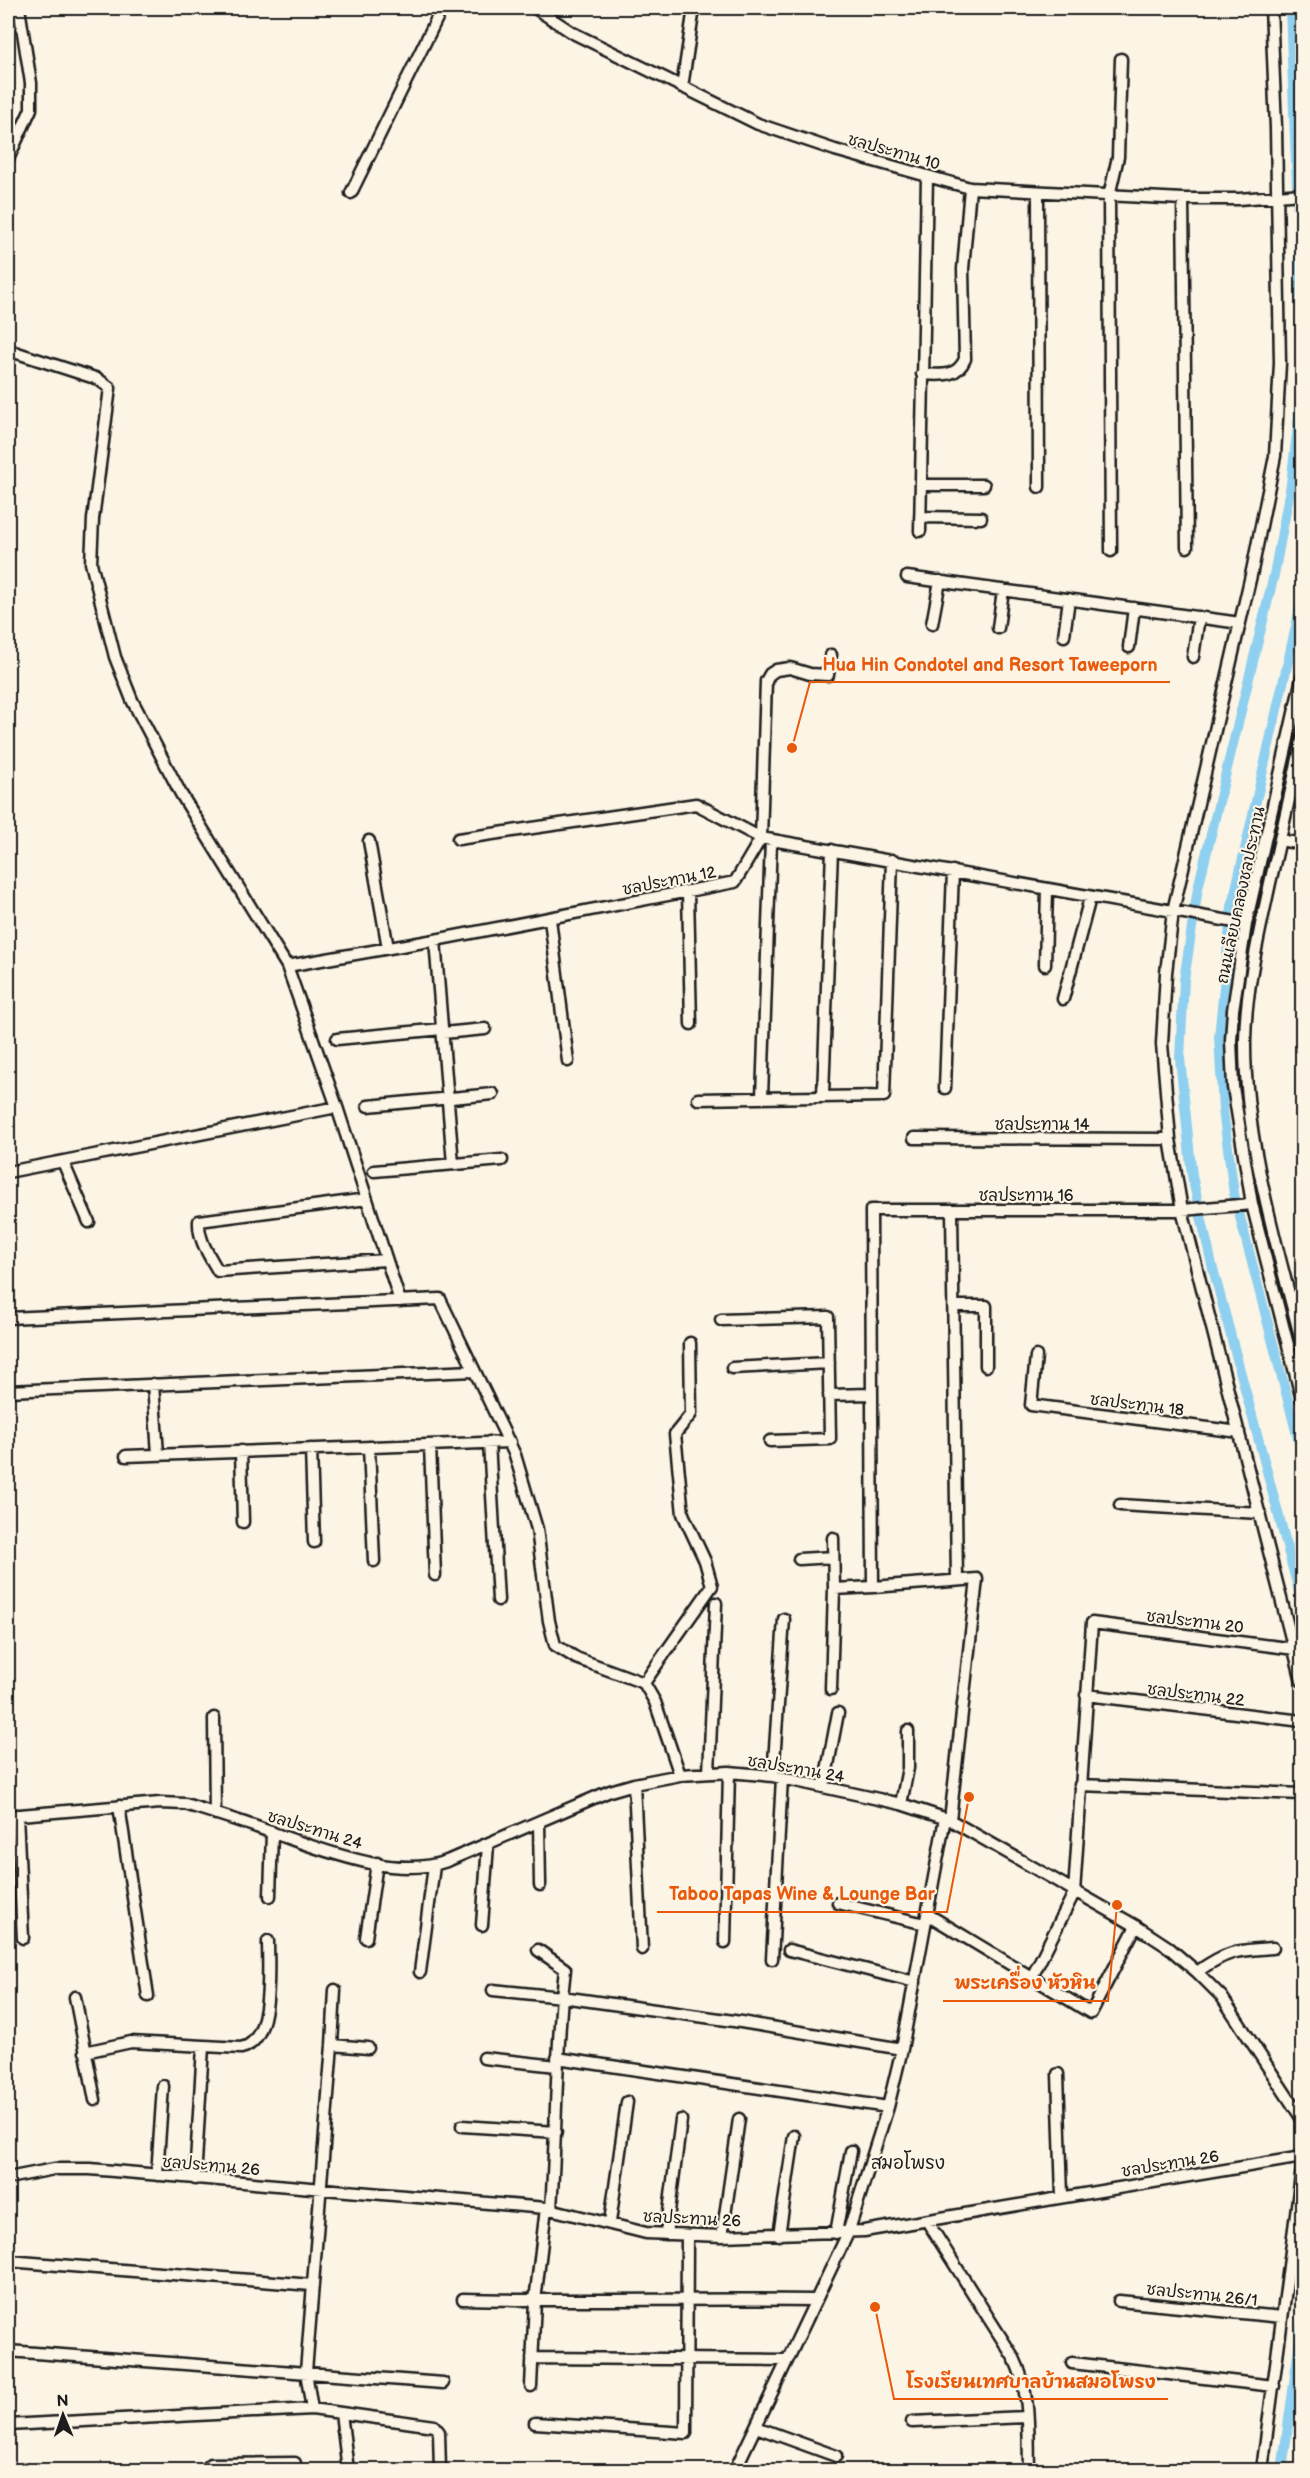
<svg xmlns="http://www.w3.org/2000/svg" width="1310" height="2478" font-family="'Balsamiq Sans','Playpen Sans Thai',sans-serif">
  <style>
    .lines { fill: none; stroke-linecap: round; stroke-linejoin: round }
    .canal { stroke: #8fd0f0; stroke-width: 10 }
    .minor-casing { stroke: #1c1c1c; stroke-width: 15 }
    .minor { stroke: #fcf5e5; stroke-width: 10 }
    .labels { text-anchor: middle; stroke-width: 4.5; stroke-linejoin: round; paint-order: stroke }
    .street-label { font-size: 16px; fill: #1c1c1c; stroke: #fcf5e5 }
    .neighbourhood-label { font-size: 18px; fill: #1c1c1c; stroke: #fcf5e5 }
    .leader { fill: none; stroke: #e8590c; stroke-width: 2 }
    .callout-dot { fill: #e8590c; stroke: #fcf5e5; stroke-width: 2 }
    .callout-label { font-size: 18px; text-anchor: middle; font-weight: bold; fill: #e8590c; stroke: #fcf5e5; stroke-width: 4.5; stroke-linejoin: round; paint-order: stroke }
  </style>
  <rect width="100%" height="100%" fill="#fcf5e5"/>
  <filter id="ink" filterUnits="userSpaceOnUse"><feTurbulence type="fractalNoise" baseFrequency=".0167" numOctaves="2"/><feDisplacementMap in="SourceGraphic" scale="12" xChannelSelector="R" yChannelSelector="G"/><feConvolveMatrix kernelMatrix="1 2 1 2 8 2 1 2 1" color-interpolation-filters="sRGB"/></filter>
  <g filter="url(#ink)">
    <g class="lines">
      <path class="canal" d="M1290 8 1302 318
        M1302 333 1301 399 1291 484 1274 575 1198 888 1184 980 1180 1058 1192 1176 1212 1265 1302 1603
        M1302 600 1232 906 1219 1037 1223 1110 1234 1194 1302 1454
        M1282 2470 1302 2325"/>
      <g class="minor-casing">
        <path id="minor" d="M535 8 573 33 758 124 835 150 970 188 1183 199H1239L1302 194
          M1271 8 1276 128 1280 363 1275 456 1252 571 1173 911 1166 973 1162 1044 1170 1139 1182 1210 1302 1681
          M682 87 694 8
          M8 159 31 109V83L19 8
          M1038 192 1039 487
          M351 193 442 8
          M1183 199 1187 547
          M8 350 98 379 110 388 93 519 91 563 115 657 132 700 181 794 287 966 337 1107 400 1301
          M922 374C940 375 957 378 965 359L963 269 970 188
          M922 485H984
          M920 517 981 518
          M920 531 927 177
          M1111 551 1109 196 1118 157 1121 59
          M907 577 1240 623
          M932 624 940 581
          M998 628 1003 590
          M1064 636 1069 599
          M1129 647 1134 608
          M1193 657 1199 617
          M1302 678 1246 924 1233 1010 1231 1040 1233 1087 1252 1204 1302 1400
          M1302 740C1292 788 1281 835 1270 883 1259 935 1246 987 1245 1040 1244 1140 1278 1248 1302 1344
          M458 839 696 804 761 838 766 681 770 674 776 670 790 668 810 674 828 675 831 655
          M1280 840 1302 844
          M369 841 388 948
          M688 892 691 1024
          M550 919 568 1061
          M435 940 453 1164
          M1045 965 1047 890
          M287 966 435 940 735 882 761 838 1246 924
          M1063 999 1090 898
          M443 1033 485 1029
          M337 1039 442 1029
          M945 1088 953 871
          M823 1095 832 850
          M762 1097 771 840
          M698 1099 884 1096 892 860
          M368 1106 493 1094
          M914 1138 1170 1139
          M63 1162 89 1222
          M374 1171 502 1160
          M8 1172 337 1107
          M367 1199 199 1221C198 1240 209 1255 218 1271L386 1260
          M952 1211 957 1580
          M954 1306H986V1366
          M8 1318 440 1299 515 1455 537 1529 549 1621 555 1645 576 1658 644 1683 655 1702 680 1775
          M721 1320 828 1317 830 1439 770 1441
          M1036 1356 1031 1405 1239 1432
          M732 1368 829 1363
          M153 1384 158 1454
          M8 1391 474 1371
          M829 1395 872 1394
          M489 1442 498 1600
          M430 1445 435 1575
          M369 1447 374 1561
          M311 1449 314 1542
          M241 1451 243 1522
          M126 1456 510 1442
          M1120 1505 1260 1513
          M799 1559 833 1557
          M834 1589 873 1587
          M644 1683 712 1586 705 1561 683 1514 675 1434 691 1414 690 1343
          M831 1689 834 1589 833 1538
          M1086 1695 1302 1721
          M214 1718 215 1814
          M709 1773 716 1603
          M773 1776 784 1619
          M634 1784 642 1949
          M1080 1785 1302 1794
          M824 1786 838 1713
          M901 1804 908 1768V1731
          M119 1806 148 1996
          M17 1815 23 1938
          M8 1816 160 1803 185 1804C214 1813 244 1822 273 1833 324 1850 394 1880 447 1861L610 1791 634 1784 680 1775 729 1772 773 1776 901 1804 950 1820 1136 1926 1168 1947 1197 1972 1222 1997 1302 2119
          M950 1820 977 1579 873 1587 871 1210H1182L1252 1204
          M539 1822 540 1885
          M270 1896 272 1832
          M838 1903 925 1924
          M927 1914 1091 2013 1136 1926
          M482 1925 488 1845
          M366 1938 377 1863
          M725 1942 729 1772
          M789 1950 915 1982
          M772 1959 782 1778
          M420 1972 434 1866
          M1197 1972C1226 1951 1237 1950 1273 1948
          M1031 1979 1074 1893 1092 1623 1295 1649
          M493 1990 562 1997 565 1969 538 1950
          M75 1997 95 2100
          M332 2045 368 2048
          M8 2052 10 2067
          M85 2052 131 2042 241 2048C274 2042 268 1967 268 1941
          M484 2058 557 2066
          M557 2058 888 2107
          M1058 2074 1062 2196
          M462 2126 556 2132
          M157 2175 163 2086
          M8 2178 54 2169H90L546 2208 646 2233 722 2236 864 2231 1302 2157
          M195 2179 203 2047
          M551 2208C556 2138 556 2067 562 1997L741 2022 902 2049
          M927 2221 1014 2358C1031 2392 1028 2432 1029 2470
          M610 2222 627 2102
          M836 2233 851 2151
          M666 2234 681 2120
          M779 2235 794 2136
          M722 2236 739 2119
          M8 2261 312 2285
          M463 2299C580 2302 697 2298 814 2300
          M1119 2301 1282 2317
          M8 2351 443 2383
          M532 2358 787 2360
          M1072 2363 1274 2386
          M531 2386 535 2301 546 2208
          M312 2409 306 2372 332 2045 335 1990
          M341 2413 434 2426 439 2432 440 2470
          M912 2422 1027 2417
          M535 2423 686 2433 687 2236
          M8 2425 312 2409 341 2413 348 2470
          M756 2427 836 2456
          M205 2470 211 2464 295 2463
          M735 2470 848 2233 888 2107 902 2049 945 1818
          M1262 2470 1302 2168"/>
      </g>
      <use href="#minor" class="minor"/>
    </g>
  </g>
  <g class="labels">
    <g class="street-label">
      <text transform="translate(894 151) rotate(16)" y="6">ชลประทาน 10</text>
      <text transform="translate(669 880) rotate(-11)" y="6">ชลประทาน 12</text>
      <text transform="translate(1240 895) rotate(-78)" y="6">ถนนเลียบคลองชลประทาน</text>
      <text x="1042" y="1130">ชลประทาน 14</text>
      <text x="1026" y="1201">ชลประทาน 16</text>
      <text transform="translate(1137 1404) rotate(7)" y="6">ชลประทาน 18</text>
      <text transform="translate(1195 1621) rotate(7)" y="6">ชลประทาน 20</text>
      <text transform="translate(1196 1694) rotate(7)" y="6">ชลประทาน 22</text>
      <text transform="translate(796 1768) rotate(10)" y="6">ชลประทาน 24</text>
      <text transform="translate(315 1829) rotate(17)" y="6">ชลประทาน 24</text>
      <text transform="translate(1170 2163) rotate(-9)" y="6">ชลประทาน 26</text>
      <text transform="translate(211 2165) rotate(5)" y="6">ชลประทาน 26</text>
      <text transform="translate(692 2218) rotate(3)" y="6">ชลประทาน 26</text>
      <text transform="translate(1202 2294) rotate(6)" y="6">ชลประทาน 26/1</text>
    </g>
    <g class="neighbourhood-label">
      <text x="908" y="2169">สมอโพรง</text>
    </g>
  </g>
  <path class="leader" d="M792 748L810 682H1170M969 1797L947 1912H657M1117 1905L1108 2001H943M875 2307L894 2399H1168"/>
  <g class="callout-dot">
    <circle cx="792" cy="748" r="6"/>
    <circle cx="969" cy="1797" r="6"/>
    <circle cx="1117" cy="1905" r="6"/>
    <circle cx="875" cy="2307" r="6"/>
  </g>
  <g class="callout-label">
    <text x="990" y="671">Hua Hin Condotel and Resort Taweeporn</text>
    <text x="802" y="1900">Taboo Tapas Wine &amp; Lounge Bar</text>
    <text x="1025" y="1989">พระเครื่อง หัวหิน</text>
    <text x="1031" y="2388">โรงเรียนเทศบาลบ้านสมอโพรง</text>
  </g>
  <rect width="1310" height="2478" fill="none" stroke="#fcf5e5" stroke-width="30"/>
  <rect x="15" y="15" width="1280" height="2448" fill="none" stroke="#1c1c1c" stroke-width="2" filter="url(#ink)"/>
  <g transform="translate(63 2415) rotate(358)" stroke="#fcf5e5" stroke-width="4.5" paint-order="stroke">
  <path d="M0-4.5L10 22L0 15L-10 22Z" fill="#1c1c1c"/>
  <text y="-9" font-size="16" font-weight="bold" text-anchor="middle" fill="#1c1c1c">N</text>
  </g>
</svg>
